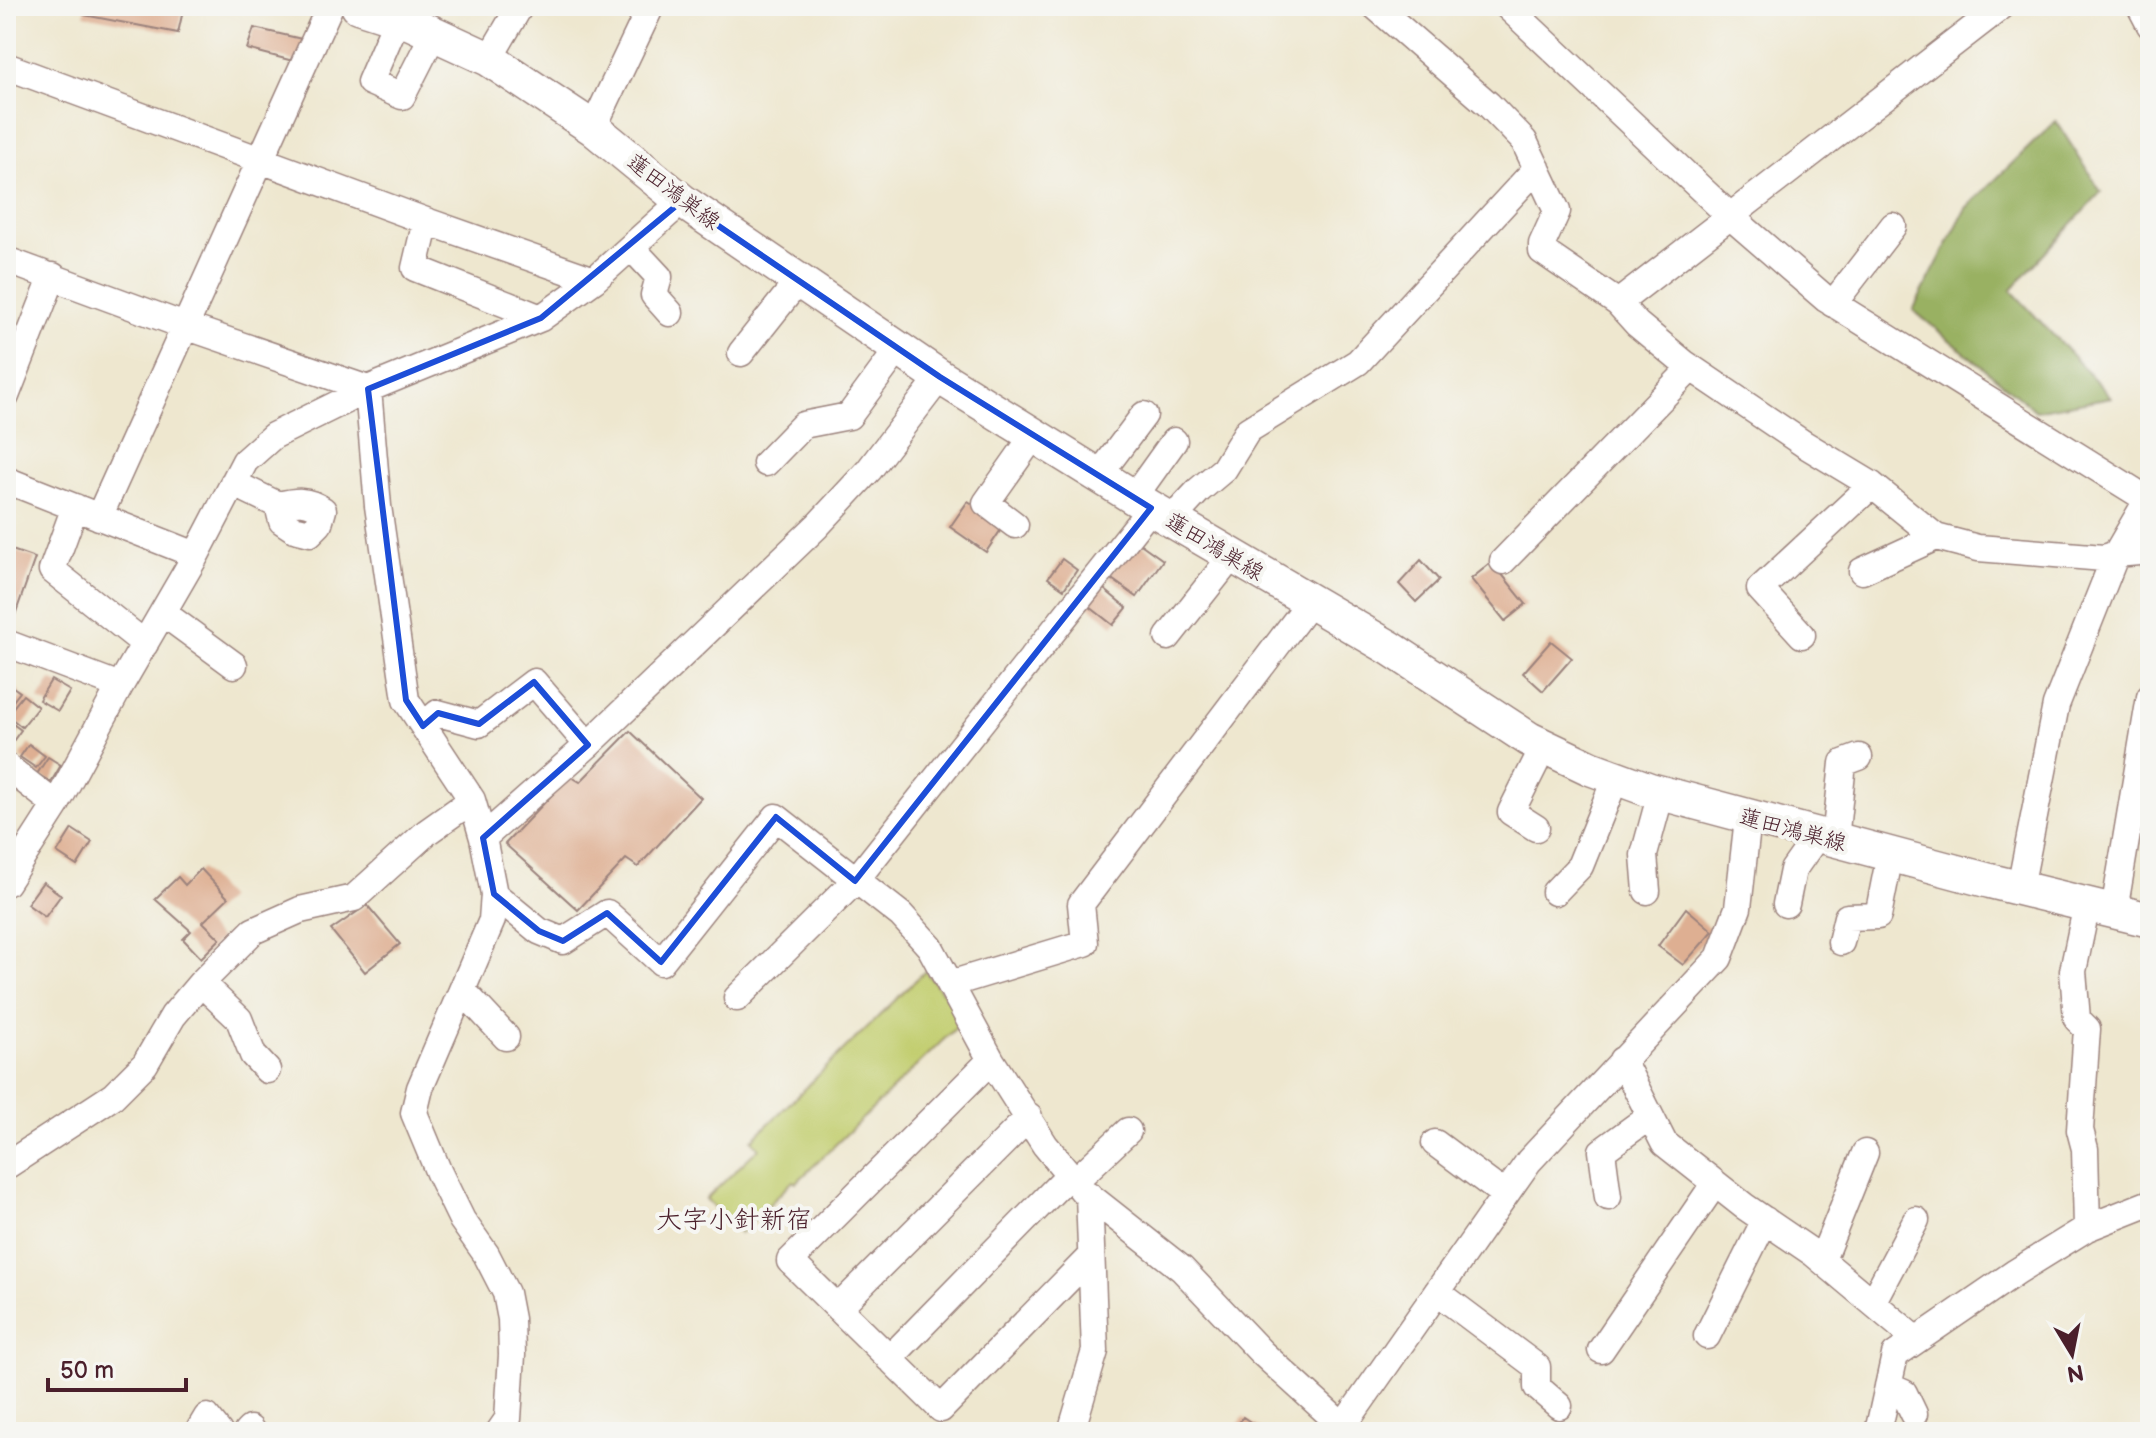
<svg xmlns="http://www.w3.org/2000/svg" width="2156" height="1438" font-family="'Balsamiq Sans','Klee One',sans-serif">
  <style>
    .green { fill: #c2ce6f; stroke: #86764d; stroke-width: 2 }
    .forest { fill: #99b162; stroke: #726846; stroke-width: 2 }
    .building { fill: #deaf92 }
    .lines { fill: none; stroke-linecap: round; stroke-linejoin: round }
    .minor-casing { stroke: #9c837d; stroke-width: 29 }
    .major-casing { stroke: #9c837d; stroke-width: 37 }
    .minor { stroke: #fff; stroke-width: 26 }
    .major { stroke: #fff; stroke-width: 34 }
    .marked { fill: none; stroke: #1d4ed8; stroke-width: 6; stroke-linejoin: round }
    .labels { text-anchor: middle; stroke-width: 8; stroke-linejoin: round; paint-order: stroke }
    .street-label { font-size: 22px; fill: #4a1f2b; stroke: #f6f6f2 }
    .quarter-label { font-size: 26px; fill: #4a1f2b; stroke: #f6f6f2 }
  </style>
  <rect width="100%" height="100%" fill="#f6f6f2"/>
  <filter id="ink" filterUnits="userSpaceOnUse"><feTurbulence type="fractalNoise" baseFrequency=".0125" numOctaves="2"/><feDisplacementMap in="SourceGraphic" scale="16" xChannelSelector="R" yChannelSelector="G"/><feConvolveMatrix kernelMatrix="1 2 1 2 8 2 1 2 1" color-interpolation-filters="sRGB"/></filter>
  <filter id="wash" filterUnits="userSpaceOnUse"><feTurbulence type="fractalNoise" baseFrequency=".006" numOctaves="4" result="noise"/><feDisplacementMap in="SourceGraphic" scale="32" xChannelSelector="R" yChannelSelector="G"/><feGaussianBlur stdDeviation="1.8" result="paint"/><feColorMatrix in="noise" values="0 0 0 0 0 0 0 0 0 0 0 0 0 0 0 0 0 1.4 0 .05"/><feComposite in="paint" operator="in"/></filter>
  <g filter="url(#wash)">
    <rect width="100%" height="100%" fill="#eee7cf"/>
    <path class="green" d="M925 971 965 1019 796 1183 793 1181 740 1233 706 1199 759 1148 752 1140Z"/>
    <path class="forest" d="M2056 121 2101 192 2011 290 2111 397 2036 411 1913 310 1966 208Z"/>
    <g id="blocks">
      <path class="building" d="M86 6H184L178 33 84 15Z
        M254 28 306 40 297 62 247 49Z
        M968 501 1004 525 986 552 950 527Z
        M1135 540 1163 560 1137 597 1109 577Z
        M9 549 35 558 9 632 6 631V559Z
        M1062 559 1077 570 1064 589 1048 578Z
        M1421 560 1439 580 1416 602 1399 584Z
        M1492 562 1526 604 1505 621 1471 579Z
        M1099 585 1127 608 1113 625 1085 603Z
        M1551 641 1572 658 1543 691 1523 673Z
        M51 680 70 691 58 711 39 700Z
        M6 682 20 692 6 710Z
        M23 695 38 707 22 727 7 715Z
        M6 719 21 730 8 748 6 747Z
        M630 731 701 798 638 867 626 859 578 910 505 844 570 776 580 782Z
        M29 744 45 756 36 768 20 757Z
        M48 757 61 765 51 782 37 774Z
        M72 829 92 842 77 866 57 853Z
        M201 869 228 898 203 922 220 939 201 958 183 939 191 931 155 899 178 877 185 885Z
        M43 882 61 895 45 917 27 904Z
        M367 905 400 944 365 972 331 930Z
        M1686 908 1713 931 1683 965 1658 946Z
        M1243 1417 1265 1432H1233Z"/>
    </g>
  </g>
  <g filter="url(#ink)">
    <use href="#blocks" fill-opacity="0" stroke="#9c837d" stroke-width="2"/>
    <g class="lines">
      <g class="minor-casing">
        <path id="minor" d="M1375 6 1489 105 1524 141 1557 211 1542 244V251L1618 303 1637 324 1684 363 1804 444 1872 485 1936 537 1978 548 2104 558 2116 554 2148 499
          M1507 6 1730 216 1826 299 2150 501
          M2140 6 2150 25
          M397 19 370 82 402 96 434 33
          M489 59 520 6
          M6 66 426 221 594 280
          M593 128 651 6
          M426 221 415 268 541 318
          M631 247 659 277 654 295 670 313
          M6 260 185 326 368 389
          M1618 303 2002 6
          M1833 304 1893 226
          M741 353 799 280
          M368 389 378 506 406 700 472 800 483 838 494 894 492 920 420 1088 414 1113 439 1173 462 1220 486 1254 506 1293 511 1319 512 1355 508 1419 499 1432
          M6 396 53 276
          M766 463 803 425 849 416 899 348
          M1099 475 1144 415
          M6 480 196 555
          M233 483 278 505 282 521 294 529 310 533 319 524 323 510C307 499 296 501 278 505
          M1134 497 1174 441
          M75 507 52 570 145 644
          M99 517 330 6
          M1171 520 1199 490 1224 469 1248 430 1358 362 1537 168
          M1015 525 986 503 1034 435
          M1503 561 1691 368
          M1862 571 1936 537
          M163 613 234 665
          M1802 635 1760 589 1872 485
          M1168 637 1232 556
          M6 643 120 686
          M423 726 438 713 479 724 534 682 588 745
          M6 766 56 805
          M1536 828 1511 812 1544 746
          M483 838 588 745 817 526 869 470 940 377
          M1835 840 1843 763 1859 757
          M6 883 56 805 120 686 196 555 245 461 273 436 368 389 541 318 594 280 682 201
          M2020 888 2056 705 2116 554 2150 551
          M1647 891 1644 855 1661 793
          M1555 892 1580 866 1616 777
          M494 894 539 931 563 941 607 913 661 962 776 817 901 915 930 947 991 1060 1045 1145 1083 1191 1182 1269 1261 1352 1349 1432
          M1786 904 1793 870 1817 836
          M2087 904 2073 971 2077 1019 2087 1029 2080 1130 2085 1149 2087 1228
          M2114 911 2150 697
          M1841 942 1847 917 1878 916 1890 855
          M201 983 239 1019 253 1055 267 1070
          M950 984 1085 943 1081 904 1310 602
          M463 991 506 1037
          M737 998 855 881 1151 508
          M991 1060 790 1261 941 1409 1091 1256
          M1622 1060 1664 1143 1744 1206 1813 1253 1917 1340
          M1435 1143 1505 1195
          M6 1166 113 1096 145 1064 173 1016 201 983 253 931 300 910 354 898 427 832 472 800
          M1075 1181 1128 1131
          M1608 1197 1602 1151 1650 1116
          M1822 1260 1865 1153
          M1437 1292 1537 1367V1387L1559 1406
          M1873 1301 1916 1220
          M838 1308 1029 1117
          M1707 1336 1765 1220
          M1601 1350 1715 1183
          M889 1359 1069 1175
          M1888 1386 1904 1393 1914 1414
          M198 1432 207 1417 219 1432
          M247 1432 250 1429 252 1432
          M1071 1432 1095 1351 1089 1195
          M1339 1432 1529 1161 1719 958 1738 908 1748 818
          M1878 1432 1895 1355 2016 1272 2087 1228 2150 1203"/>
      </g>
      <g class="major-casing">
        <path id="major" d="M358 6 411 23 489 59 593 128 682 201 940 377 1151 508 1390 648 1529 739 1590 768 1650 790 1990 881 2150 920"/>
      </g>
      <use href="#minor" class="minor"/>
      <use href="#major" class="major"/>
    </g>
  </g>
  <path class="marked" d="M682 201 940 377 1151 508 855 881 776 817 661 962 607 913 563 941 539 931 494 894 483 838 588 745 534 682 479 724 438 713 423 726 406 700 368 389 541 318Z"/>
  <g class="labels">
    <g class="street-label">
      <text transform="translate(674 191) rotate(37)" y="8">蓮田鴻巣線</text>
      <text transform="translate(1215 546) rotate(31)" y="8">蓮田鴻巣線</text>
      <text transform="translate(1793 829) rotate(15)" y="8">蓮田鴻巣線</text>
    </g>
    <g class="quarter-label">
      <text x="734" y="1228">大字小針新宿</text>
    </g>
  </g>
  <rect width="2156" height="1438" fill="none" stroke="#f6f6f2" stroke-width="32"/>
  <g transform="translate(2072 1354) rotate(170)" stroke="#f6f6f2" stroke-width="6" paint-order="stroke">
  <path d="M0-6L14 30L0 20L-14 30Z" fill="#4a1f2b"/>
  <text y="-12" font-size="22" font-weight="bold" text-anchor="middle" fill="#4a1f2b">N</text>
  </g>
  <path d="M48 1378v12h138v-12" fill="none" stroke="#4a1f2b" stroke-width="4"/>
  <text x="60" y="1378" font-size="24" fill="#4a1f2b" stroke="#f6f6f2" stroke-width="6" paint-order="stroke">50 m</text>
</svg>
